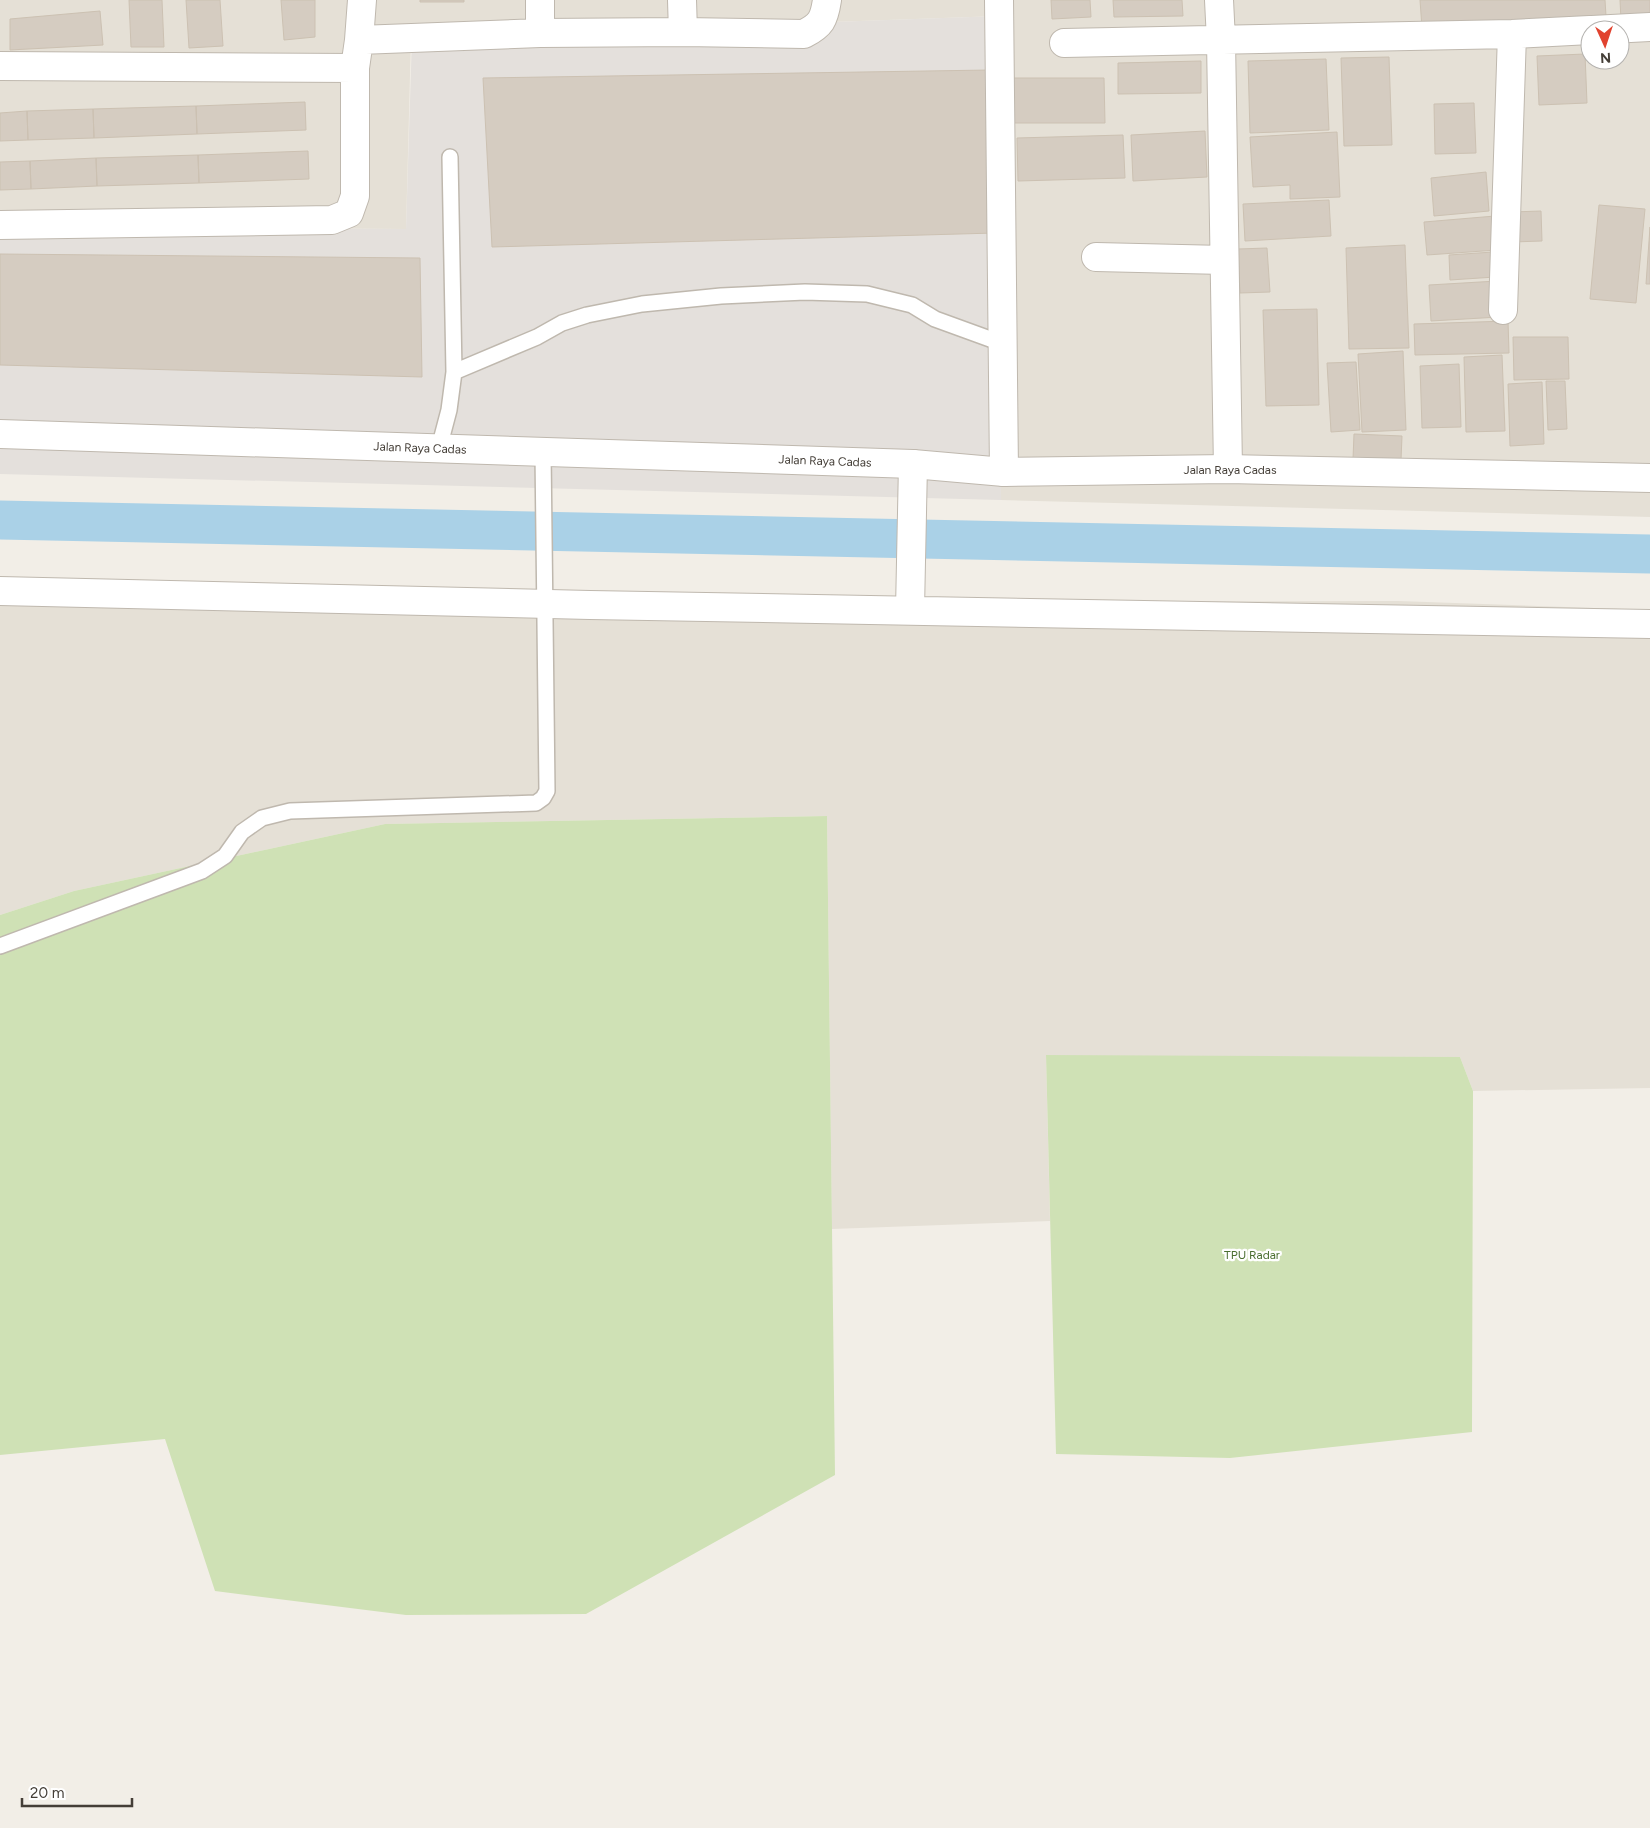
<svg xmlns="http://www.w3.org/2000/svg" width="1650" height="1828" font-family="Figtree,sans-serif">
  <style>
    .residential { fill: #e5e0d6; fill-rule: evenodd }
    .industrial { fill: #e4e0dc }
    .green { fill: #cfe1b5 }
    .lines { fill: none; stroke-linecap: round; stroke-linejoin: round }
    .canal { stroke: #aad1e7; stroke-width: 39 }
    .building { fill: #d5ccc1; stroke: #ccc1b2 }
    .service-casing { stroke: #bfb8ae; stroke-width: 18 }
    .minor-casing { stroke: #bfb8ae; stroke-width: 30 }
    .tertiary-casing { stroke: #bfb8ae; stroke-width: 30 }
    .service { stroke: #fff; stroke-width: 15 }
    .minor { stroke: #fff; stroke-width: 28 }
    .tertiary { stroke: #fff; stroke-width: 28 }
    .labels { text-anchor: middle; stroke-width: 4.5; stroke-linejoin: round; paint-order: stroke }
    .street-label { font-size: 12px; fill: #443e37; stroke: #fff }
    .park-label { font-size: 12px; fill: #4b6f31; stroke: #fff }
  </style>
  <rect width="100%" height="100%" fill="#f2eee7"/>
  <path class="residential" d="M0 0H1650V517L1001 500 999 16 411 37 406 229 0 226ZM1590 30H1620V60H1590Z
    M0 601 544 603 1398 601 1650 610V1088L1473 1091 1460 1057 1046 1056 1050 1221 832 1229 827 816 385 824 74 891 0 915Z"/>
  <path class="industrial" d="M999 16 1001 500 0 474V226L406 229 412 37Z"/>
  <path class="green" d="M827 816 835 1475 586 1614 406 1615 215 1591 165 1439 0 1455V915L74 891 385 824Z
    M1046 1055 1460 1057 1473 1091 1472 1432 1230 1458 1056 1454Z"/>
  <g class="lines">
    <path class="canal" d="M0 520 1650 554"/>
  </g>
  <path class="building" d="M129 0H162L164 47H131Z
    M186 0H220L223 46 189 48Z
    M281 0H315V37L284 40Z
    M420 0H464V2H420Z
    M1051 0H1090L1091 17 1052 19Z
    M1113 0H1182L1183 16 1114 17Z
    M1420 0H1605L1606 16 1422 28Z
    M1620 0H1650V18L1621 20Z
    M100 11 103 45 10 50V19Z
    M1585 54 1587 103 1539 105 1537 56Z
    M1389 57 1392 145 1344 146 1341 58Z
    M1326 59 1329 130 1250 133 1248 61Z
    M1201 61V93L1118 94V63Z
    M989 70 995 233 492 247 483 78Z
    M1007 78H1104L1105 123H1008Z
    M305 102 306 130 197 134 196 106Z
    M1474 103 1476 153 1435 154 1434 104Z
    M196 106 197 134 94 138 93 109Z
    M93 109 94 138 28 140 27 111Z
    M27 111 28 140 0 141V113Z
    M1205 131 1207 177 1133 181 1131 135Z
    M1337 132 1340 197 1290 199V185L1253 187 1250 137Z
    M1123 135 1125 178 1018 181 1017 138Z
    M308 151 309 179 199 183 198 155Z
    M198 155 199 183 97 186 96 158Z
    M96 158 97 186 31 189 30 161Z
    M30 161 31 189 0 190V162Z
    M1486 172 1489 211 1434 216 1431 178Z
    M1329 200 1331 236 1245 241 1243 204Z
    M1599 205 1645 209 1636 303 1590 299Z
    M1541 211 1542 241 1513 242 1512 212Z
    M1495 216 1497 250 1427 255 1424 222Z
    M1650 227V284H1646Z
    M1405 245 1409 348 1349 349 1346 248Z
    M1267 248 1270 292 1240 293 1238 249Z
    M1493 252 1495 277 1450 280 1449 255Z
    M0 254 420 258 422 377 0 365Z
    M1497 281 1499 317 1431 321 1429 285Z
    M1317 309 1319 405 1266 406 1263 310Z
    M1508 321 1509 353 1415 355 1414 324Z
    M1513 337H1568L1569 379 1514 380Z
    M1403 351 1406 430 1362 432 1358 354Z
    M1502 355 1505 431 1466 432 1464 357Z
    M1356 362 1360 430 1331 432 1327 363Z
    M1459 364 1461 427 1422 428 1420 366Z
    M1546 381H1565L1567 429 1548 430Z
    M1542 382 1544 444 1510 446 1508 384Z
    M1354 434 1402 436 1401 460 1353 459Z"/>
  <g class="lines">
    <g class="service-casing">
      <path id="service" d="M450 157 454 372
        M439 448 449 410 454 372 537 337 562 323 587 315 642 304 721 296 805 292 867 294 912 305 935 319 1001 343
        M0 946 202 871 225 856 242 832 262 818 290 811 536 803 543 798 547 791 543 452"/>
    </g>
    <g class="minor-casing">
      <path id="minor" d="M540 0V33
        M682 0 683 32
        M999 0 1004 472
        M1219 0 1221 40 1228 469
        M1592 30 1650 27
        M359 40 540 33 683 32 804 34C821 25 824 20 827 0
        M1064 43 1512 34 1590 30
        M0 66 355 68
        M0 225 332 220 349 213 355 196V68L359 40 362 0
        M1096 257 1224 260
        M1503 310 1512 34
        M0 591 590 605 1650 624
        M910 610 913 464"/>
    </g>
    <g class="tertiary-casing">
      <path id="tertiary" d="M0 434 913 464 1004 472 1228 469 1650 478"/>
    </g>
    <use href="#service" class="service"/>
    <use href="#minor" class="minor"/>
    <use href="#tertiary" class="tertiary"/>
  </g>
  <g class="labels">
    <g class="street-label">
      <text transform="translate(420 448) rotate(2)" y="4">Jalan Raya Cadas</text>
      <text transform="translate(825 461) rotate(2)" y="4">Jalan Raya Cadas</text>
      <text x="1230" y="474">Jalan Raya Cadas</text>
    </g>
    <g class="park-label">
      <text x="1252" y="1259">TPU Radar</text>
    </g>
  </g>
  <g transform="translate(1605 45) rotate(177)"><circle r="24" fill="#ffffff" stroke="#b4b2af"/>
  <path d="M0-4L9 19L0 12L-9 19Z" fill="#e1432f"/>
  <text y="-8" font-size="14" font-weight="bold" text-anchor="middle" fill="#443e37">N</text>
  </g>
  <path d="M22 1798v8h110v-8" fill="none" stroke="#443e37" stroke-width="2.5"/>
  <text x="30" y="1798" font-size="15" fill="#443e37" stroke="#ffffff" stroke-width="4" paint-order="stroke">20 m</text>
</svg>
